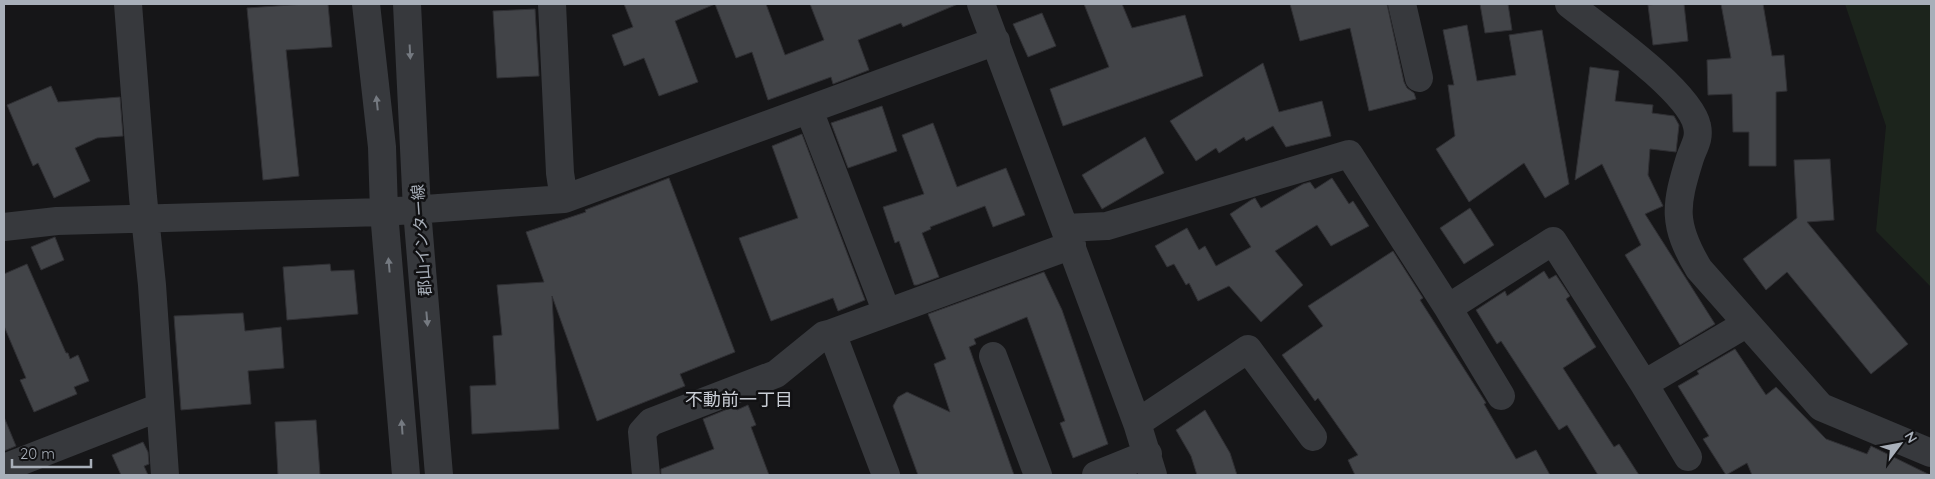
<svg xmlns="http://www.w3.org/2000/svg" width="1935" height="479" font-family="Quicksand,'Noto Sans JP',sans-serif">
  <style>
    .green { fill: #1c241c }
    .building { fill: #424448; stroke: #303034 }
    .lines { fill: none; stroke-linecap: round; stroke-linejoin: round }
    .minor { stroke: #37393d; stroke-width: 28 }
    .oneway { fill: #757a81 }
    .labels { text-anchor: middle; stroke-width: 5; stroke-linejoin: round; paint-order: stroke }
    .street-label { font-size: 16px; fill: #a8afb9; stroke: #111113 }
    .neighbourhood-label { font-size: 18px; fill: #c9cdd5; stroke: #111113 }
  </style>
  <rect width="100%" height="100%" fill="#161618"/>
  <path class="green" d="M1845 4H1931V287L1876 231 1886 126Z"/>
  <path class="building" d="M305 4H328L332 47 286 50 299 176 263 180 247 8Z
    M624 4H766L785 55 824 40 810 4H958L903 27 901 23 858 40 869 70 833 84 831 77 768 100 752 52 736 58 715 4 675 21 698 82 659 96 644 58 624 66 612 35 633 27Z
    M1084 4H1122L1132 28 1185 15 1203 76 1063 126 1050 89 1109 67Z
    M1290 4H1387L1404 82 1407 88 1414 93 1416 99 1369 111 1350 28 1300 41Z
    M1480 4H1508L1512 30 1485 33Z
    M1659 4H1684L1688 41 1653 45 1648 5Z
    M1721 4H1763L1772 56 1784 55 1787 91 1776 92V166H1749V132H1733L1732 94 1708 95 1707 60 1731 58Z
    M535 9 539 76 497 78 493 11Z
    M1042 13 1056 46 1028 57 1013 24Z
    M1467 25 1477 81 1516 75 1509 35 1542 30 1569 184 1545 198 1524 163 1469 202 1436 149 1455 136 1448 85H1454L1443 30Z
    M1263 63 1279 112 1322 101 1331 136 1286 147 1273 126 1246 141 1244 137 1219 153 1216 148 1196 161 1170 121Z
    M1590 67 1619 71 1615 101 1653 105 1652 113 1674 116 1679 125 1676 152 1650 149 1648 175 1663 206 1645 214 1715 324 1680 345 1625 255 1641 245 1602 164 1575 180Z
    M51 86 58 102 120 97 123 136 97 138 75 148 90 181 54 198 38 163 33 166 7 105Z
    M882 106 897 151 848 168 831 123Z
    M933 123 957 187 1006 168 1025 215 993 227 985 206 930 227 931 229 922 233 939 277 917 285H914L899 241 895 243 883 207 924 194 902 135Z
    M802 134 865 300 838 311 833 298 771 321 739 238 798 218 772 146Z
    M1145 137 1164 173 1102 209 1082 175Z
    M1830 159 1834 220 1807 222 1908 344 1871 374 1787 272 1766 290 1743 259 1797 218 1794 160Z
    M669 178 735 352 680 374 685 386 597 421 552 296 559 429 472 434 470 386 496 385 493 336 502 335 497 285 544 282 526 232 586 212 585 210Z
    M1332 178 1349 204 1353 201 1369 226 1331 246 1317 225 1275 251 1303 285 1261 322 1229 286 1198 301 1189 283 1186 285 1174 264 1167 267 1155 246 1187 228 1199 250 1205 246 1216 266 1251 247 1230 214 1251 200 1255 198 1261 208 1303 184 1310 182 1315 189Z
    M1470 208 1494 245 1464 264 1440 228Z
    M55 237 64 260 41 270 31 247Z
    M1393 251 1423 298 1420 300 1486 403 1484 404 1516 459 1536 450 1550 475H1355L1348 460 1358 455 1318 398 1315 401 1282 355 1323 326 1308 306Z
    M27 264 66 353H68L70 359 78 355 89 381 74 387 77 394 34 412 20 380 26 378 4 326V274Z
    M330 264 331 271 354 270 358 314 287 320 283 267Z
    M1544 271 1549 279 1556 275 1570 296 1566 299 1596 347 1563 368 1614 447 1619 444 1639 475H1598L1567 425 1559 430 1501 341 1497 344 1476 310 1505 291 1507 296Z
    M1044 272 1062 310 1108 444 1073 458 1060 423 1065 421 1027 317 974 339 976 344 969 347 1014 475H918L893 406 898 397 907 392 950 412 934 364 946 359 928 314Z
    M243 313 245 331 281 327 284 368 248 371 251 404 181 410 174 316Z
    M1735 349 1766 395 1776 387 1826 439 1867 454 1871 446 1930 475H1752L1747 463 1726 475 1703 439 1709 436 1678 386 1699 374 1697 371Z
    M748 405 756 425 751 427 769 475H661V469L714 449 703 419 735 406 737 410Z
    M1205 410 1230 453 1237 475H1197L1191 456 1176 430Z
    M4 417 16 446 4 451Z
    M316 420 320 475H278L275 422Z
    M143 442 148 452 149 464 144 466 148 475H121L112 455Z"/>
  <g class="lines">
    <path class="minor" d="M128 4 143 197 152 285 165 475
      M366 4 382 147 384 212 406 475
      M407 4 417 210 439 475
      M552 4 560 173 564 199
      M981 4 1137 423 1153 475
      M1402 4 1419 78
      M1569 4C1599 28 1690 91 1697 126 1700 139 1694 146 1690 158 1675 206 1672 224 1699 269L1821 407 1931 453
      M809 110 887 313
      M4 227 57 221 384 212 564 199 996 41
      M1065 228 1107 226 1349 154 1448 308 1553 241 1644 384 1746 324
      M1448 308 1501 396
      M993 356 1038 475
      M1644 384 1688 457
      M1137 423 1248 349 1313 437
      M4 468 160 407
      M646 475 642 432 651 422 776 374 824 335 832 333
      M886 475 832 333 1072 245
      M1096 475 1148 454"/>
  </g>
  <defs><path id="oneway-solid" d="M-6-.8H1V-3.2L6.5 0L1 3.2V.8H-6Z" transform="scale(1.25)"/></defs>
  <g class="oneway">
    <use href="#oneway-solid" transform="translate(410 52) rotate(87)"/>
    <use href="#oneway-solid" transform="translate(377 103) rotate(-96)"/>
    <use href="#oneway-solid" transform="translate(389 265) rotate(-95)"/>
    <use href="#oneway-solid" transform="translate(427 319) rotate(85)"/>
    <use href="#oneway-solid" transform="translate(402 427) rotate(-94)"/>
  </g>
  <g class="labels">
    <g class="street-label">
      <text transform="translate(421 240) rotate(-94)" y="6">郡山インター線</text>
    </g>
    <g class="neighbourhood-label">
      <text x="739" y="406">不動前一丁目</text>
    </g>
  </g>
  <rect width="1935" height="479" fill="none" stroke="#a8afb9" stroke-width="10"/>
  <g transform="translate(1900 444) rotate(58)" stroke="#111113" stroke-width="4" paint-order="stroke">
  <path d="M0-4L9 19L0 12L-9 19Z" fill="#a8afb9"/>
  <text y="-8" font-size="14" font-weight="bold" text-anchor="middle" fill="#a8afb9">N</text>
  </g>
  <path d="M12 459v8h79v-8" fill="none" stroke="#a8afb9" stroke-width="2.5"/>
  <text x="20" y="459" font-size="15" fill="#a8afb9" stroke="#111113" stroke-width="4" paint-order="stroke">20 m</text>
</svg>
